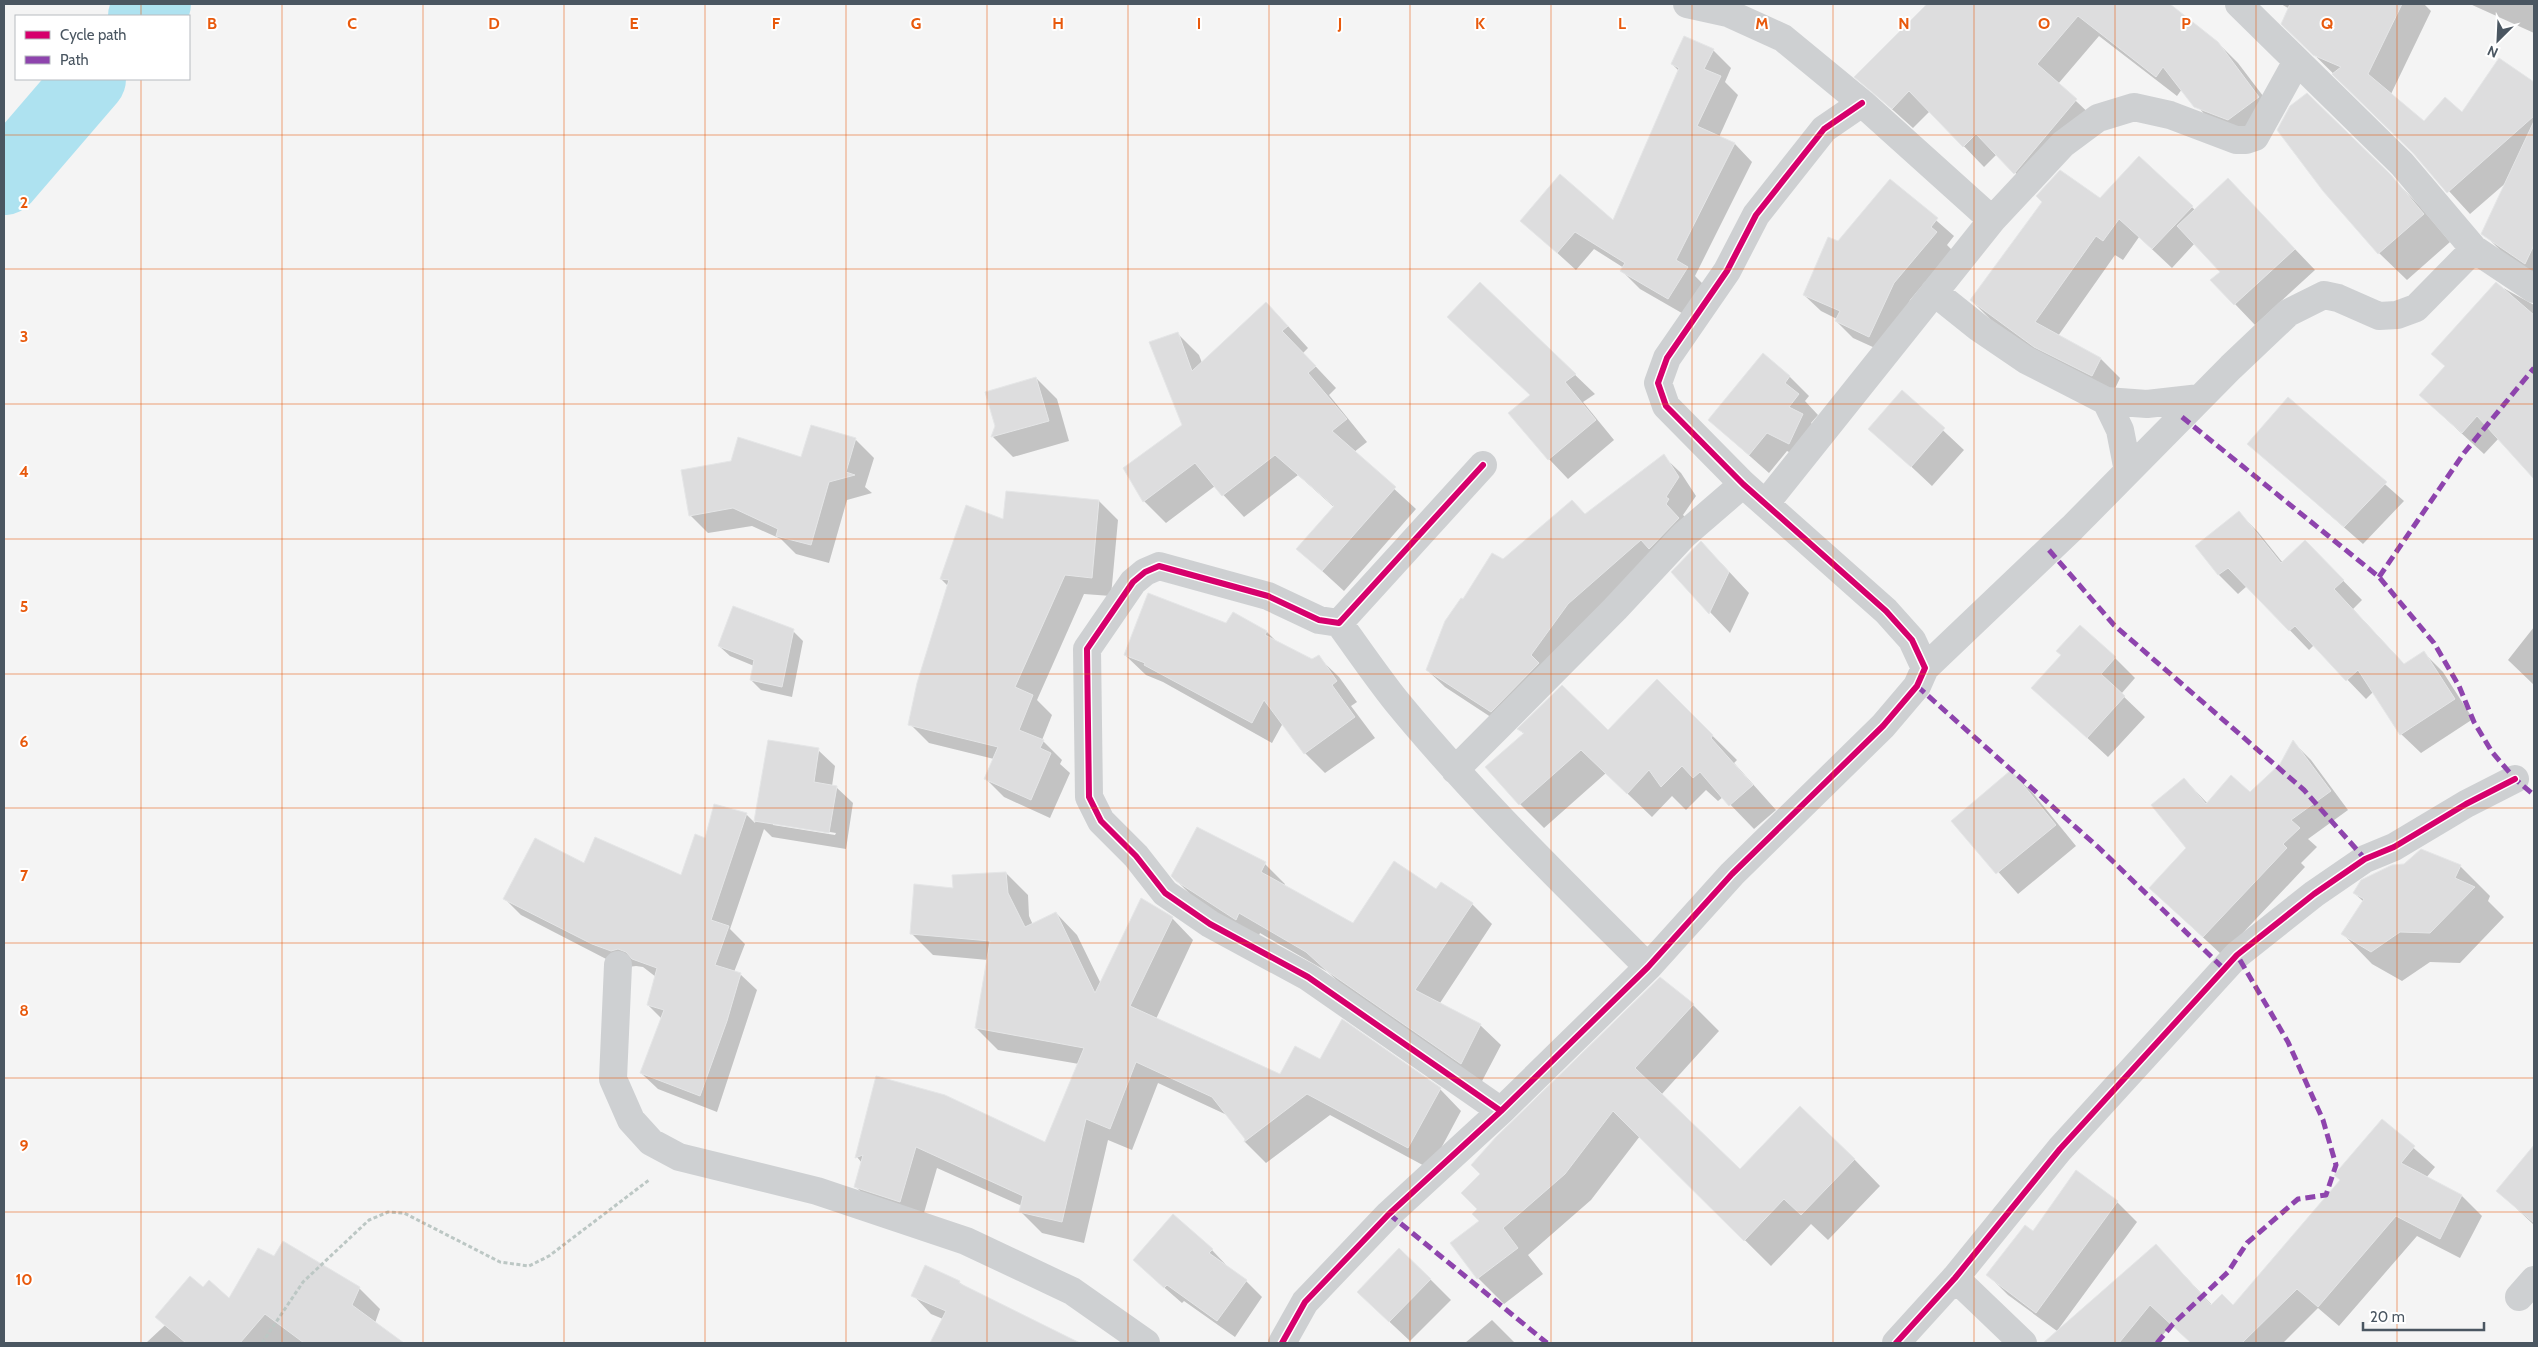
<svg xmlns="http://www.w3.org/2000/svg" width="2538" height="1347" font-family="Cabin,sans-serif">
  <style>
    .shadow { fill: #0003; fill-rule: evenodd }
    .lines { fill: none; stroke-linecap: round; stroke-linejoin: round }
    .river { stroke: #aee2f0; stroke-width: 72 }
    .building { fill: #ddddde; stroke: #e5e6e7 }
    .path { stroke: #bcc7c4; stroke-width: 3; stroke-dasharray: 4 2.5; stroke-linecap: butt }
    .minor { stroke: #ced0d2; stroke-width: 28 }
    .quiet { stroke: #8e44ad; stroke-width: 5; stroke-dasharray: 10 5; stroke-linecap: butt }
    .cycleway-casing { stroke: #fff; stroke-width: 9 }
    .cycleway { stroke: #d6006c; stroke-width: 6 }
    .grid { fill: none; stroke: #e8590c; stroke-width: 1; stroke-opacity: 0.55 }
    .grid-label { font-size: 16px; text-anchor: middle; font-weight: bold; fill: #e8590c; stroke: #fff; stroke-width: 4; stroke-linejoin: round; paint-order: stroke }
  </style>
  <rect width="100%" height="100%" fill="#f4f4f4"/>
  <path class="shadow" d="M1923 4H2167L2217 42 2238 63 2279 117 2249 140 2216 127 2182 89 2177 96 2099 36 2058 84 2096 120 2035 193 1997 154 1984 167 1930 111 1913 128 1856 77 1926 6Z
    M2281 4H2424L2431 11 2391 94 2424 123 2462 113 2499 59 2534 84V276L2505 255 2483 233 2508 181 2470 214 2416 155 2283 24 2290 9Z
    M2470 4H2534V33Z
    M1713 50 1731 68 1725 82 1738 95 1719 137 1735 144 1752 162 1695 276 1705 286 1687 316 1640 289 1622 271 1624 268 1594 249 1576 270 1522 221 1614 222 1679 71 1672 64Z
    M2139 157 2195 210 2228 179 2315 270 2255 325 2235 304 2222 272 2195 243 2172 268 2139 237 2123 260 2115 255 2058 336 2101 359 2120 378 2112 395 2055 366 1991 320 1971 300 2100 199Z
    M2390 176 2418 204 2450 242 2407 280 2379 253Z
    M1890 180 1954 236 1947 245 1952 250 1910 300 1886 353 1853 338 1836 321 1837 319 1821 311 1804 295 1838 242Z
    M1480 284 1595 394 1583 402 1614 440 1568 479 1549 459 1531 396Z
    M2496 284 2534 305V477L2499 438 2484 454 2420 395 2446 367 2433 354Z
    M1287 325 1308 348 1303 353 1336 388 1329 395 1367 442 1354 452 1416 509 1344 591 1298 549 1334 507 1298 475 1244 517 1215 486 1166 523 1144 501 1125 469 1183 425 1177 333 1199 355 1202 363Z
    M1789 376 1809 396 1805 401 1818 415 1811 423 1822 434 1809 462 1787 451 1769 473 1709 420Z
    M1036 378 1057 399 1069 441 1013 457 993 437 996 427Z
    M1902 392 1964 450 1932 486 1870 428Z
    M2288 399 2404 501 2363 544 2249 444Z
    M855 439 874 458 865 487 872 493 847 500 829 563 796 554 781 539 752 526 708 533 690 515 802 459Z
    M1663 456 1681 473 1696 496 1683 515 1686 518 1509 729 1445 687 1427 670 1463 601 1503 561 1586 515Z
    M1099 501 1118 520 1111 596 1084 594 1037 700 1052 715 1042 740 1062 760 1060 764 1070 773 1050 818 1004 797 985 778 994 759 929 743 910 724 948 586 941 579 1004 521Z
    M2239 513 2258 532 2283 563 2324 561 2362 600 2353 609 2405 665 2424 653 2443 672 2473 719 2421 753 2401 734 2373 692 2366 699 2314 645 2309 650 2247 586 2238 594 2219 575 2197 546Z
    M1721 563 1749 593 1730 633 1672 572Z
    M1227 625 1267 632 1278 643 1313 661 1318 657 1339 677 1357 702 1351 706 1375 738 1325 773 1305 753 1283 723 1272 743 1163 682 1146 675 1125 655Z
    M2534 627V685L2508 660Z
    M793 631 803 641 792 697 761 690 751 680 754 666 730 656 719 646Z
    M2115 658 2135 678 2121 694 2145 717 2108 757 2033 688Z
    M1657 681 1737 760 1734 763 1776 810 1754 829 1723 797 1718 801 1706 790 1686 810 1672 796 1652 817 1606 773 1544 828 1520 804 1524 734 1519 729 1608 731Z
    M769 742 818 750 835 766 832 786 836 787 853 803 846 849 772 837 764 829 730 929 745 944 734 972 740 974 757 990 717 1112 658 1089 641 1073 662 1019 648 1005 656 977 643 967 636 966 628 967 610 961 521 915 505 899 584 864 682 877 705 839 746 814 755 823ZM773 823 836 833 835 835 773 825Z
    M2293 742 2311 760 2348 810 2308 839 2317 847 2301 863 2305 867 2222 955 2150 888 2187 848 2184 779 2208 804 2250 794 2281 764Z
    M2011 772 2032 792 2076 846 2018 894 1953 821Z
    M1265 864 1285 884 1284 886 1353 925 1437 891 1472 904 1492 924 1440 1003 1480 1025 1501 1045 1481 1083 1348 991 1328 972 1260 933 1257 940 1198 902 1177 881Z
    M2460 866 2490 896 2488 901 2504 917 2460 963 2430 962 2402 981 2372 964 2343 934 2364 902 2354 893Z
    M1006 873 1028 895 1029 916 1033 925 1056 913 1077 935 1101 984 1172 918 1193 940 1156 1019 1280 1076 1321 1061 1440 1089 1461 1111 1430 1169 1330 1115 1266 1163 1245 1142 1246 1139 1227 1115 1158 1083 1132 1150 1108 1140 1084 1243 1042 1233 1021 1212 1022 1206 937 1168 921 1223 877 1208 855 1186 862 1163 857 1157 877 1078 1046 1143 1079 1064 998 1050 976 1028 988 960 933 955 911 933 954 890Z
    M1693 1005 1719 1031 1661 1095 1740 1171 1854 1159 1880 1186 1828 1240 1811 1224 1771 1266 1640 1136 1591 1200 1528 1255 1543 1274 1504 1304 1478 1278 1481 1221Z
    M2382 1120 2435 1167 2426 1178 2462 1196 2482 1216 2460 1258 2417 1236 2339 1326 2318 1308 2283 1343H2192L2171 1325 2156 1343H2069L2057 1331 2008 1295 1988 1275 2033 1233 2117 1202 2137 1222 2057 1331 2156 1245 2212 1305 2233 1307 2341 1180Z
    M2534 1147V1225L2498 1191Z
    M1212 1250 1228 1267 1246 1281 1262 1297 1235 1337 1184 1301 1182 1303 1151 1276Z
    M275 1258 359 1288 380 1309 375 1323 397 1343H146L204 1289 230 1299Z
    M1430 1279 1451 1300 1410 1341 1379 1312Z
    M959 1282 964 1286 1051 1330 1064 1343H931L943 1319 931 1314 913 1295Z
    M1492 1320 1515 1343H1465Z"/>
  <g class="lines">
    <path class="river" d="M144 16 155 4
      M4 179 90 79"/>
  </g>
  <path class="building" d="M1927 4H2170L2218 42 2259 97 2228 120 2194 107 2163 67 2156 77 2078 16 2037 64 2077 99 2014 174 1976 134 1963 147 1909 91 1892 109 1854 77Z
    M2290 4H2402L2368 74 2424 121 2445 97 2462 112 2499 58 2534 82V116L2447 193 2413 153 2332 74 2341 67 2313 55 2281 24Z
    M1684 36 1714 49 1704 69 1721 76 1697 126 1735 143 1676 260 1688 267 1668 299 1620 271 1625 263 1575 232 1557 253 1520 221 1560 174 1613 220 1679 68 1671 64Z
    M2307 93 2391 175 2424 214 2378 254 2323 191 2277 130 2290 106Z
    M2534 121V245L2525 264 2481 234Z
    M2139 156 2193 206 2152 249 2119 219 2103 241 2096 236 2035 322 2101 358 2092 376 2034 347 1970 300 2042 202 2036 196 2060 170 2100 198Z
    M2228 178 2295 249 2234 305 2210 280 2220 272 2177 226Z
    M1890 179 1938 218 1931 227 1937 232 1894 283 1869 337 1835 321 1840 311 1803 295 1828 237 1838 241Z
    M1480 282 1576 374 1565 382 1596 420 1548 460 1508 413 1530 395 1447 317Z
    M2496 282 2534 315V479L2477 416 2462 433 2419 395 2445 366 2431 354Z
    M1266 302 1288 326 1282 331 1316 366 1308 373 1347 419 1332 431 1396 487 1322 571 1296 549 1334 506 1275 455 1222 496 1195 463 1143 502 1123 468 1182 425 1149 342 1178 332 1192 371Z
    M1763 353 1790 376 1785 383 1799 394 1789 407 1803 414 1789 444 1767 433 1749 455 1708 420Z
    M1036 377 1049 421 991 437 995 426 985 392Z
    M1902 390 1945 428 1911 467 1868 429Z
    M2288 397 2387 482 2344 527 2247 444Z
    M811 425 856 438 846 472 855 475 829 482 811 545 776 536 778 529 733 508 689 516 681 470 731 461 738 437 801 457Z
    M1664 454 1679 477 1666 497 1669 499 1666 504 1679 518 1649 549 1641 540 1568 604 1531 655 1539 663 1491 712 1426 670 1445 621 1461 598 1463 599 1492 553 1503 559 1572 500 1585 514Z
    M1006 491 1099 500 1092 578 1065 575 1015 687 1033 695 1019 730 1044 740 1040 748 1051 753 1031 800 984 779 998 747 908 725 917 683 949 580 940 579 966 505 1003 519Z
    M2239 511 2281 563 2305 540 2344 580 2334 589 2404 664 2424 651 2455 699 2400 735 2358 670 2346 681 2295 626 2289 631 2228 568 2218 575 2195 546Z
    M1701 541 1729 572 1709 614 1671 572Z
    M1148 593 1226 623 1233 612 1267 631 1265 635 1312 659 1319 655 1337 681 1332 685 1355 717 1304 754 1264 700 1252 723 1144 665 1145 663 1124 655Z
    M733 606 794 629 782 687 750 680 754 660 718 646Z
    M2080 625 2116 657 2101 674 2125 696 2087 738 2031 688 2061 655 2056 651Z
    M1657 679 1713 735 1711 738 1753 785 1729 806 1700 772 1693 778 1682 766 1661 787 1649 770 1627 794 1581 750 1519 805 1485 767 1524 733 1517 729 1562 685 1608 730Z
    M768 740 819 748 814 782 837 786 829 833 754 821Z
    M2293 740 2331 791 2291 820 2300 828 2283 844 2287 848 2203 937 2149 888 2186 848 2151 805 2184 778 2206 804 2231 775 2250 792 2280 764Z
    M2011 770 2056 825 1996 874 1951 821Z
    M714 804 747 813 711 920 729 926 715 965 741 973 727 1021 700 1096 640 1073 664 1010 647 1005 657 968 632 959 626 952 618 949 611 951 592 944 503 899 535 838 584 863 595 837 681 875 695 834 705 838Z
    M1197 827 1266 862 1261 872 1353 923 1394 861 1436 889 1441 882 1473 903 1415 990 1481 1024 1461 1064 1327 971 1306 952 1239 913 1236 920 1176 881 1171 876Z
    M2421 849 2461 865 2455 878 2475 887 2430 933 2400 932 2371 952 2341 934 2364 899 2353 893 2361 880 2392 865 2404 864Z
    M1006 872 1008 893 1025 927 1056 912 1095 993 1141 898 1173 917 1130 1006 1280 1074 1295 1046 1320 1059 1342 1019 1441 1088 1408 1148 1307 1094 1244 1142 1245 1139 1212 1097 1136 1062 1110 1129 1086 1119 1062 1222 1019 1212 1023 1196 916 1147 900 1202 854 1187 863 1155 855 1158 876 1076 945 1095 1045 1142 1084 1048 975 1028 990 941 910 934 914 884 953 888 952 875Z
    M1660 977 1694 1004 1635 1068 1740 1169 1800 1106 1855 1159 1801 1215 1784 1199 1744 1241 1613 1111 1565 1174 1503 1228 1518 1248 1477 1279 1450 1243 1479 1221 1472 1214 1477 1209 1461 1193 1480 1174 1471 1165 1496 1137Z
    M2382 1119 2415 1146 2401 1163 2462 1195 2440 1239 2396 1216 2318 1307 2297 1289 2242 1343H2191L2150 1305 2119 1343H2043L2156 1244 2211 1305 2222 1294 2233 1305 2340 1180 2334 1175Z
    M2534 1145V1223L2496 1191Z
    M2076 1170 2118 1201 2036 1313 1986 1275 2025 1225 2033 1231Z
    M1173 1214 1213 1249 1209 1253 1247 1280 1217 1321 1167 1285 1164 1288 1133 1260Z
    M283 1241 360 1287 352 1305 404 1343H304L265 1314 240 1343H186L155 1317 190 1276 203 1287 209 1280 229 1298 258 1248 274 1256Z
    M1399 1248 1431 1279 1389 1322 1357 1292Z
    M925 1265 960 1281 959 1283 1080 1343H930L946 1311 911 1296Z"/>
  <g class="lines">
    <path class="path" d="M262 1343 303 1282 369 1220 388 1212 404 1213 500 1262 529 1266 549 1256 649 1180"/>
    <path class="minor" d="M1687 4 1728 13 1783 38 1862 103 1992 220
      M2239 4 2402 164 2474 249 2534 289
      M1934 292 1979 328 2026 360 2106 401 2147 404 2200 398
      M2106 401 2120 430 2128 471
      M1483 465 1339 623 1319 620 1268 596 1159 566 1145 572 1133 582 1087 649 1089 797 1101 821 1136 856 1165 893 1210 924 1308 977 1501 1111
      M1766 503 1992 220 2063 144 2098 118 2134 107 2170 115 2236 140H2246L2255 137 2297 61
      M1339 623C1358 649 1377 677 1397 702 1474 796 1562 881 1648 967
      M1925 668 2072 528 2231 367 2288 313 2324 295 2338 298 2379 316 2397 315 2416 308 2474 249
      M1455 770 1615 609 1684 535 1743 484
      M618 965 613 1079 631 1120 651 1142 679 1157 817 1191 966 1241 1072 1291 1146 1343
      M1955 1278 2023 1343
      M2519 1297 2534 1280
      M1282 1343 1305 1302 1389 1214 1501 1111 1648 967 1732 874 1883 726 1917 686 1925 668 1912 640 1886 611 1743 484 1666 406 1658 383 1667 358 1727 271 1756 215 1824 129 1862 103
      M1896 1343 1955 1278 2060 1149 2237 955 2314 894 2365 859 2394 847 2466 804 2515 779"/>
    <path class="quiet" d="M2182 417 2379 577 2434 643 2459 686 2474 722 2492 752 2515 779 2534 795
      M2049 550 2114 625 2304 790 2365 859
      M2379 577 2464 453 2534 368
      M1917 686 2098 847 2223 968
      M1389 1214 1547 1343
      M2157 1343 2173 1324 2228 1272 2247 1243 2298 1199 2326 1195 2336 1165 2323 1120 2288 1042 2237 955"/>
    <g class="cycleway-casing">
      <path id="cycleway" d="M1483 465 1339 623 1319 620 1268 596 1159 566 1145 572 1133 582 1087 649 1089 797 1101 821 1136 856 1165 893 1210 924 1308 977 1501 1111
        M1282 1343 1305 1302 1389 1214 1501 1111 1648 967 1732 874 1883 726 1917 686 1925 668 1912 640 1886 611 1743 484 1666 406 1658 383 1667 358 1727 271 1756 215 1824 129 1862 103
        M1896 1343 1955 1278 2060 1149 2237 955 2314 894 2365 859 2394 847 2466 804 2515 779"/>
    </g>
    <use href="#cycleway" class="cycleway"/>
  </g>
  <path class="grid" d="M141 4V16M282 4V1343M423 4V1343M564 4V1343M705 4V1343M846 4V1343M987 4V1343M1128 4V1343M1269 4V1343M1410 4V1343M1551 4V1343M1692 4V1343M1833 4V1343M1974 4V1343M2115 4V1343M2256 4V1343M2397 4V1343M141 79V1343M4 135H2534M4 269H2534M4 404H2534M4 539H2534M4 674H2534M4 808H2534M4 943H2534M4 1078H2534M4 1212H2534"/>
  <g class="grid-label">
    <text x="212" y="29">B</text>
    <text x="352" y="29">C</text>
    <text x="494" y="29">D</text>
    <text x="634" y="29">E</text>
    <text x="776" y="29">F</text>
    <text x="916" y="29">G</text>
    <text x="1058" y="29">H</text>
    <text x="1199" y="29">I</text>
    <text x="1340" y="29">J</text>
    <text x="1480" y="29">K</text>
    <text x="1622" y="29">L</text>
    <text x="1762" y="29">M</text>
    <text x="1904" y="29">N</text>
    <text x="2044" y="29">O</text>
    <text x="2186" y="29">P</text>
    <text x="2327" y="29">Q</text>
    <text x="24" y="208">2</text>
    <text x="24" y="342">3</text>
    <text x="24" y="477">4</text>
    <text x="24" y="612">5</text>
    <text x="24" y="747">6</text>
    <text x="24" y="881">7</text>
    <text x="24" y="1016">8</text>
    <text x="24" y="1151">9</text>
    <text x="24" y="1285">10</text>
  </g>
  <rect width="2538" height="1347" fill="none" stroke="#4a5661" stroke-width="10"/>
  <rect x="15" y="15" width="175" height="65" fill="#ffffff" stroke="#b7bbc0"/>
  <rect x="25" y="31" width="25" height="8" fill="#d6006c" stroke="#b7bbc0"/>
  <text x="60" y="40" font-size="15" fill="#4a5661">Cycle path</text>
  <rect x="25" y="56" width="25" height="8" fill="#8e44ad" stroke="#b7bbc0"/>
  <text x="60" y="65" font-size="15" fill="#4a5661">Path</text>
  <g transform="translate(2498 40) rotate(204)" stroke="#ffffff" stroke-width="4" paint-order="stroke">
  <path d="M0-4L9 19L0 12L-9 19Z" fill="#4a5661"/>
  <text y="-8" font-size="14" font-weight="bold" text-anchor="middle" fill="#4a5661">N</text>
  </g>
  <path d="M2363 1322v8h121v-8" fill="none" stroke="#4a5661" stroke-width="2.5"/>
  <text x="2370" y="1322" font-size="15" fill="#4a5661" stroke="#ffffff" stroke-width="4" paint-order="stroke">20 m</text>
</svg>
